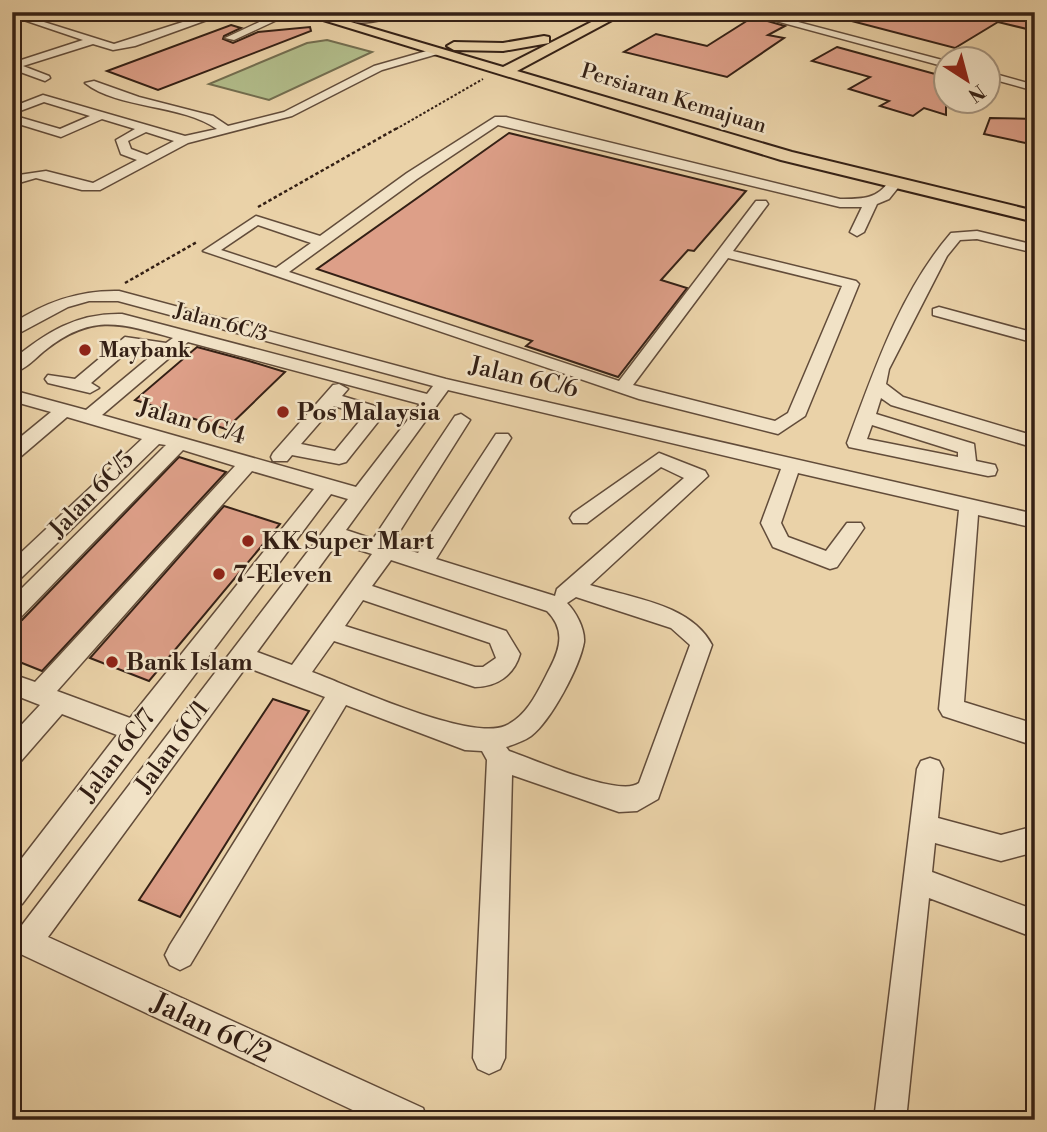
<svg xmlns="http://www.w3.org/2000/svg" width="1047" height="1132" font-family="'Libre Bodoni',serif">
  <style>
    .green { fill: #b2bd8b; stroke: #736e50; stroke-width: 2 }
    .building { fill: #dd9f88; stroke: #342015; stroke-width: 2 }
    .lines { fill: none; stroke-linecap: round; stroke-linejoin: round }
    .minor-casing { stroke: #624c3a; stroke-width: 3 }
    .major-casing { stroke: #342015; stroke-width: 4 }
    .path-far1 { stroke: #342015; stroke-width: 2; stroke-dasharray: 2.5 2; stroke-linecap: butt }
    .path { stroke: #342015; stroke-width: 2.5; stroke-dasharray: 3.5 2.5; stroke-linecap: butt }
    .minor { fill: #f1e2c6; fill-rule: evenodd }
    .major { fill: #ead2a8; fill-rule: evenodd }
    .poi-dot { fill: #8f2418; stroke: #f1e2c6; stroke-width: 2.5 }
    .labels { text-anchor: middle; stroke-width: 5; stroke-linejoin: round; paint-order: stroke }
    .far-street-label { font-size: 21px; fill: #342015; stroke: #f1e2c6 }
    .far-poi-label { font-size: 21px; font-weight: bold; fill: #342015; stroke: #f1e2c6; text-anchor: start }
    .street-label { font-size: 24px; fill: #342015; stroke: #f1e2c6 }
    .poi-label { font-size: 24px; font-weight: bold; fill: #342015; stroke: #f1e2c6; text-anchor: start }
    .near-street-label { font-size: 28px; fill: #342015; stroke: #f1e2c6 }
  </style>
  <rect width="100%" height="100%" fill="#ead2a8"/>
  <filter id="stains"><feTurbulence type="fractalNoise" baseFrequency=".00286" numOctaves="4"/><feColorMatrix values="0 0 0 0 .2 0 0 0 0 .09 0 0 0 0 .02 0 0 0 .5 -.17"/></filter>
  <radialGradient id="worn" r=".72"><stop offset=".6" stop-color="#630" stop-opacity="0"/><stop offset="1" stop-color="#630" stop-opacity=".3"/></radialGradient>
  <path class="green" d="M327 40 372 52 269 100 209 84 307 43Z"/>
  <path class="building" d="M841 12H1035V31L998 22 955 48 840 18Z
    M753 17 785 26 768 35 784 38 727 77 624 52 656 34 707 46Z
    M231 25 241 28 224 36 223 39 233 43 258 32 310 27 311 31 158 90 107 71Z
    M837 47 946 77V115L924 108 913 116 880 106 889 101 849 89 870 77 812 61Z
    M990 118 1035 119V145L984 134Z
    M509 133 746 191 694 251 688 250 661 280 687 288 618 377 526 346 532 341 317 269Z
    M197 347 249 361 285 372 226 429 135 400Z
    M179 457 226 472 42 671 12 659V623L22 620Z
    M224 506 280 524 149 681 90 658Z
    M273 699 309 711 180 917 139 900Z"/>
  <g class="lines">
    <g class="minor-casing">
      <path id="minor" d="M12 12 114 44 214 12H229L135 46 113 50 93 44 23 66 49 76 50 78 45 81 12 69V63L83 40 12 16Z
        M281 12H294L234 40 225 38Z
        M385 12H400C386 21 357 27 342 18Z
        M743 12H760L946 61V67Z
        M437 48 442 51 441 53 382 70 292 116 188 143 100 190H82L36 178 12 185V176L46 171 93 183 137 160 121 154 116 140 135 129 102 119 61 137 12 122V115L60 129 90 116 44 102 12 114V107L43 95 185 136 217 129C182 104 118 109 85 83L94 81 139 97 213 116 228 126 284 112 374 66ZM146 132 174 141 147 155 131 149 128 141Z
        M988 72 1035 85V91L988 78Z
        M495 117H506L840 199C860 199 877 200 889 181L901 184 889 199 877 204 864 232 857 236 850 232 862 207H840L498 125 417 179 289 272 619 381 756 201H766L768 204 733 251 856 281 859 284 805 416 778 434 639 399 203 251 256 216 320 236 407 173ZM258 225 311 243 276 268 221 250ZM728 258 842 286 788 413 775 421 633 385Z
        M977 231 1035 245V253L977 239 960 240 947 256 889 369 886 384 903 397 1035 436V448L891 405 881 398 876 414 974 444 976 461 995 465 997 470 995 475 988 476 849 447 847 443C874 371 900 292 951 233ZM872 425 958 452V457L867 439Z
        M119 291 446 379 1035 514V528L978 515 964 702 1035 724V746L943 716 939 709 959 510 798 473 781 523 788 537 826 551 847 523H861L864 528 837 567 830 569 773 547 761 523 781 469 448 390 346 530 373 539 455 416 461 414 470 420 391 545 418 553 496 434H508L511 438 436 559 555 596 557 589 684 478 661 467 587 523H573L570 518 573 513 659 453 705 471 708 476 590 585C631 598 691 604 712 645L658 799 637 811 619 812 512 775 505 1058 500 1069 489 1074 478 1069 473 1058 487 760 482 751 465 750 346 705 190 965 180 970 170 965 165 955 170 945 325 697 246 667 48 937 423 1108 427 1120H374L12 950V921L22 925 348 499 331 494 22 904 12 908V871L117 735 62 714 21 761 12 764V735L40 705 12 694V674L35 682 235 466 183 450 20 618 12 621V598L166 445 159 444 19 580 12 582V561L142 439 67 417 19 458 12 460V444L51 412 12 401V390L86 410 157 351 134 346 91 383 99 388 90 393 48 383 45 379 48 375 75 379 125 337 166 343 173 338C122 324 94 313 48 348 37 356 26 370 12 373V360C47 332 76 313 122 314L427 394 433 386 118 301H89L68 307 12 337V324C45 302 79 290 119 291ZM188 342 420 404 356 487 102 415ZM252 471 314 489 130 718 57 691ZM337 543 372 554 292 665 257 652ZM391 560 547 611C565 629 561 647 550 668 539 689 528 716 505 726 469 741 352 687 312 672L334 641 475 687C497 687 514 675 520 654L506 631 372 586ZM576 597 671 628 690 645 639 783C620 798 533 759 509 751L506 747C515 744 524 741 531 736 551 721 580 666 584 642 585 629 576 612 567 603ZM363 600 490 643 496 658 483 667H475L345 626Z
        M939 307 1035 333V343L933 315V309Z
        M339 384 348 389 342 396 375 406 381 418 346 462 339 464 292 455 287 461H273L271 457 273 453 333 385ZM334 406 361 414 363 417 335 451 301 444Z
        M930 758 939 761 943 769 938 818 1001 835 1035 826V852L1001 861 935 843 932 872 1035 910V938L929 898 906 1120H874L917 769 921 761Z"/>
    </g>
    <g class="major-casing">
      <path id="major" d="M297 12H317L503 67 611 12H627L517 71 792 152 1035 211V222L781 160Z
        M544 36 549 37V43L503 51 454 50 447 46 454 42 503 43Z"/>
    </g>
    <path class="path-far1" d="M396 129 483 79"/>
    <path class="path" d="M258 207 399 127
      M125 283 197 242"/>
    <use href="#minor" class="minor"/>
    <use href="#major" class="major"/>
  </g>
  <g class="poi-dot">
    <circle cx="85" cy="350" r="7"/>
    <circle cx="283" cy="412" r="7"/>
    <circle cx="248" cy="541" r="7"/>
    <circle cx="219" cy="574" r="7"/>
    <circle cx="112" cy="662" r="7"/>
  </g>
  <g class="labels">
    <g class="far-street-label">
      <text transform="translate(674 98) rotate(17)" y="7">Persiaran Kemajuan</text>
      <text transform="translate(221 322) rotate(15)" y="7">Jalan 6C/3</text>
    </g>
    <g class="far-poi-label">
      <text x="99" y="357">Maybank</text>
    </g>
    <g class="street-label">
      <text transform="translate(524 377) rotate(13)" y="8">Jalan 6C/6</text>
      <text transform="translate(192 421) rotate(16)" y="8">Jalan 6C/4</text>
      <text transform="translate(91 494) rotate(-46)" y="8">Jalan 6C/5</text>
      <text transform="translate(172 746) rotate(-54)" y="8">Jalan 6C/1</text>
      <text transform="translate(117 755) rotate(-53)" y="8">Jalan 6C/7</text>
    </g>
    <g class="poi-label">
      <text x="297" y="420">Pos Malaysia</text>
      <text x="262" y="549">KK Super Mart</text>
      <text x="233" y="582">7-Eleven</text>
      <text x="126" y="670">Bank Islam</text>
    </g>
    <g class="near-street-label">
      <text transform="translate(212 1027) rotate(25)" y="10">Jalan 6C/2</text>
    </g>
  </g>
  <rect width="1047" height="1132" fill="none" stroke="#ead2a8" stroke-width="42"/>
  <rect x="14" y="14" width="1019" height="1104" fill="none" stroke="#342015" stroke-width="3.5"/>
  <rect x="21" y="21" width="1005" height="1090" fill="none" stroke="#342015" stroke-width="2"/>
  <g transform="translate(967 80) rotate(144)"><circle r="33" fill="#f1e2c6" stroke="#a5947f" stroke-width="2"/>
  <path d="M0-5L12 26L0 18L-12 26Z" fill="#8f2418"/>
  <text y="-10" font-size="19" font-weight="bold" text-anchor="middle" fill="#342015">N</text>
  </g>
  <rect width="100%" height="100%" filter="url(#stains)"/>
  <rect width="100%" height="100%" fill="url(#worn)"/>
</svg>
